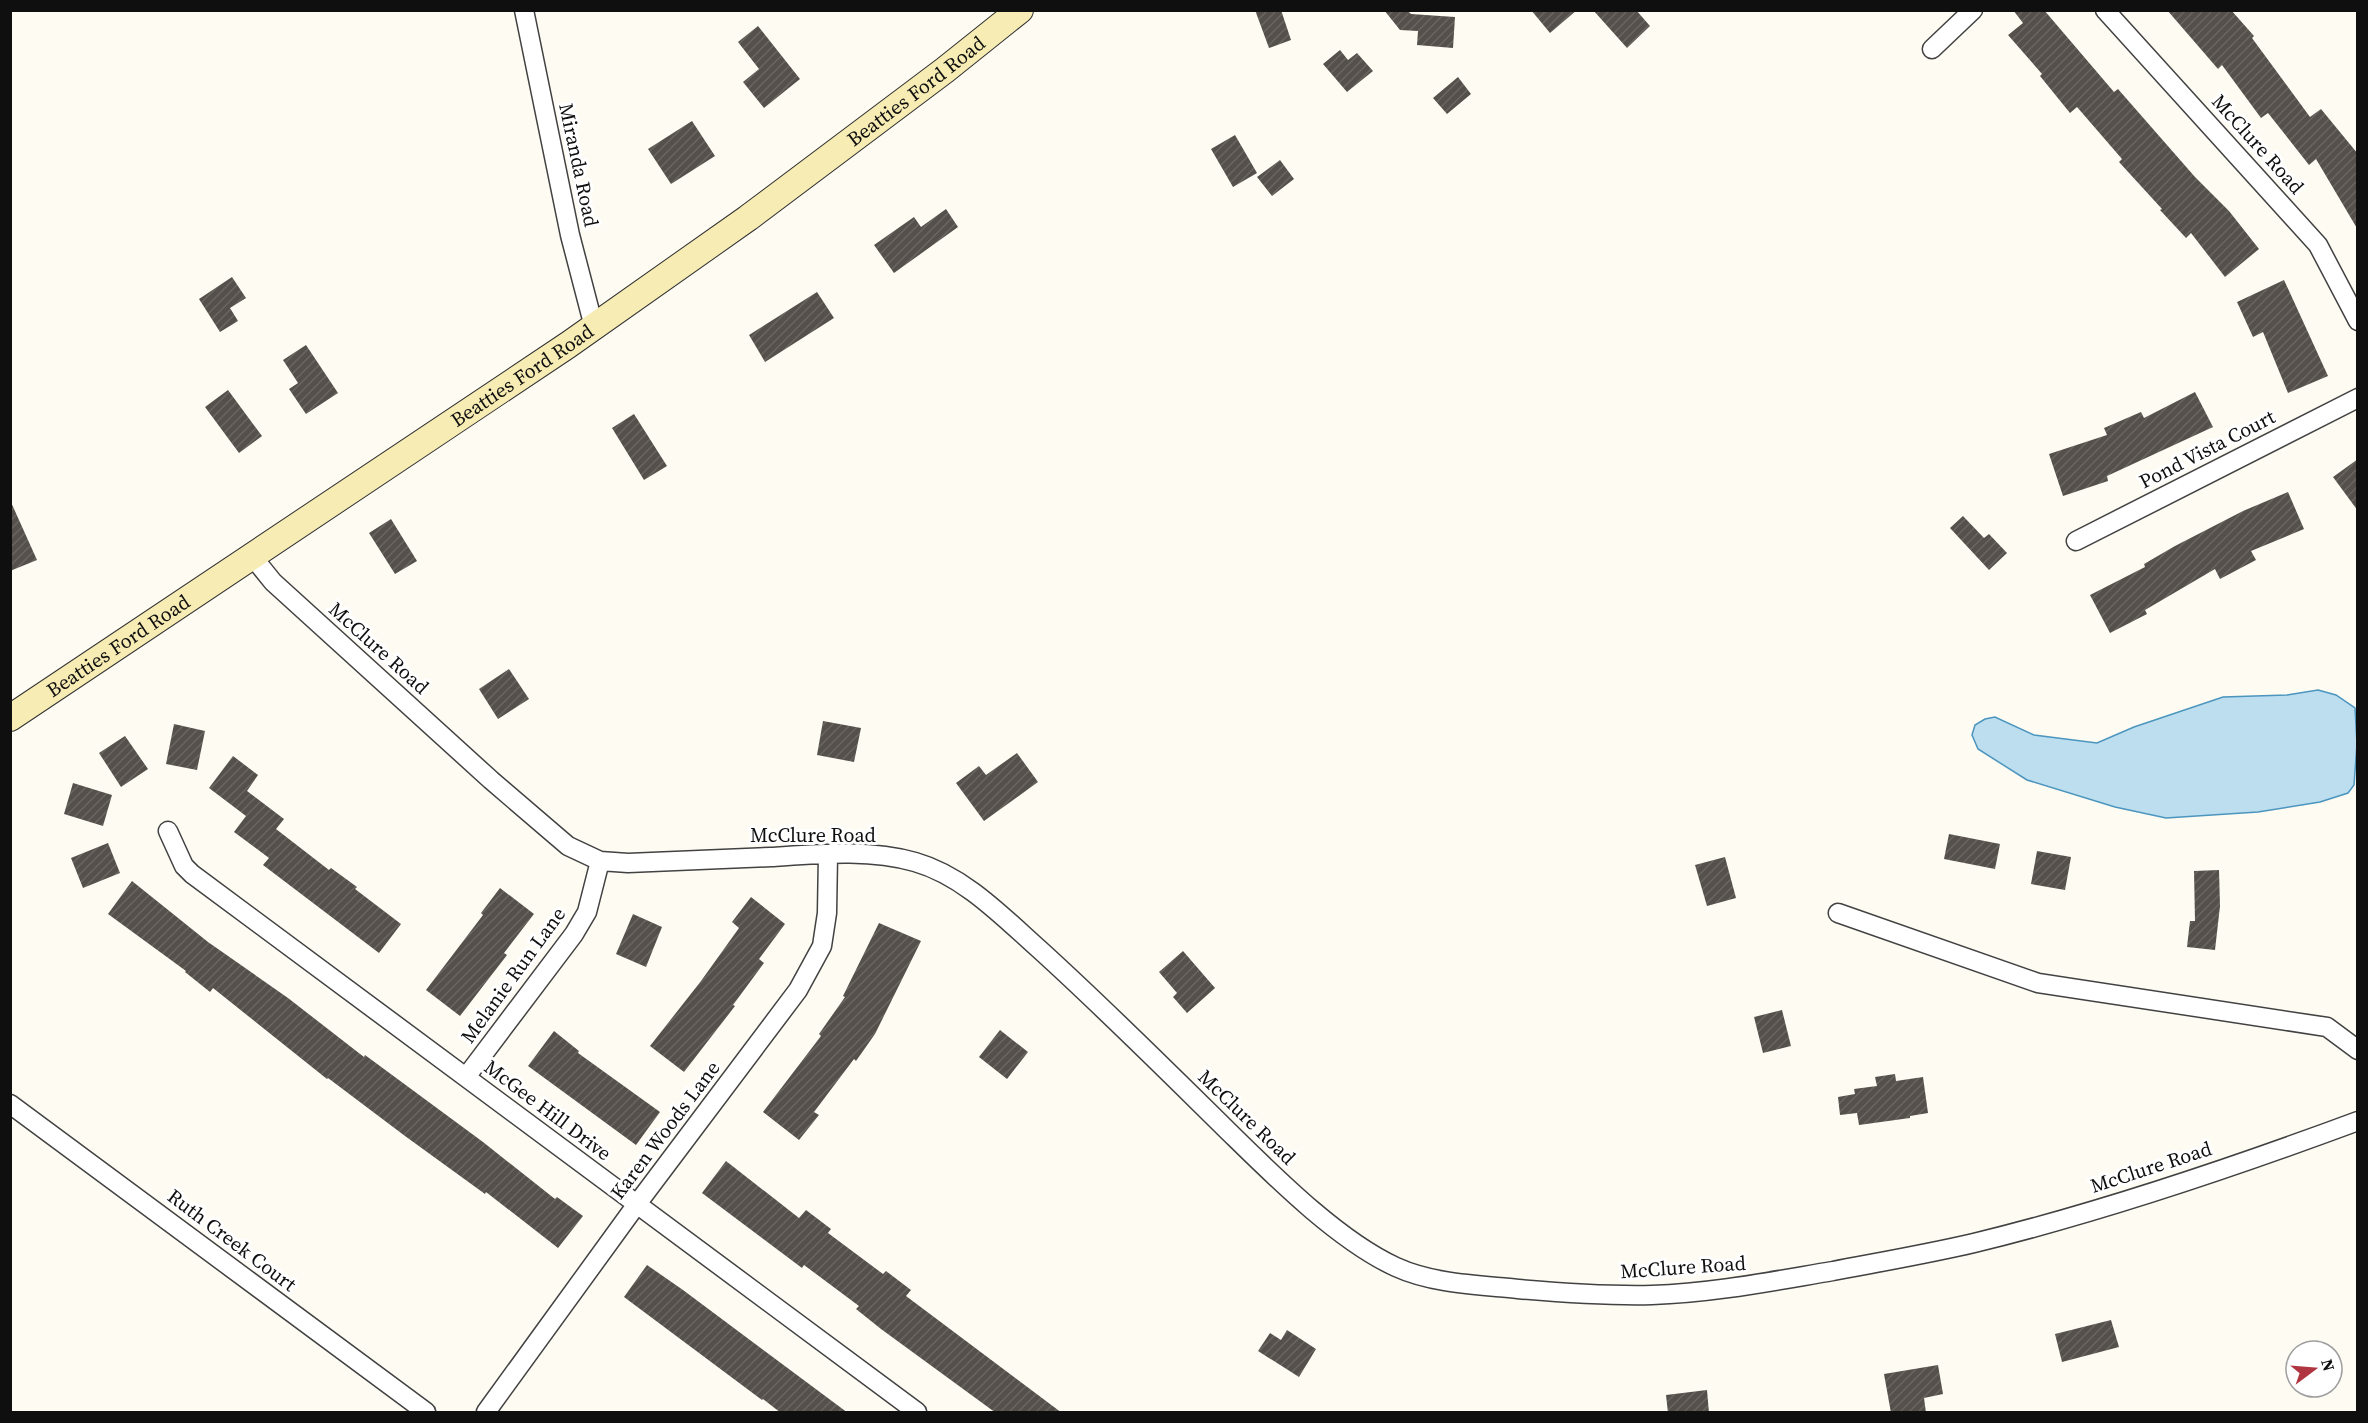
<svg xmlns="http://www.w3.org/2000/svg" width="2368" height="1423" font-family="'Source Serif 4',serif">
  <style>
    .water { fill: #bcdeef; stroke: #4b95be; stroke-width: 1.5 }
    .building { fill: url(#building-hatch) }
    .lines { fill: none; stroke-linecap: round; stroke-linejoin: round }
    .minor-casing { stroke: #424242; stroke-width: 21 }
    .secondary-casing { stroke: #313131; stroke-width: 28 }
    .minor { stroke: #fff; stroke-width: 18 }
    .secondary { stroke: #f6ecb4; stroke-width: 26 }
    .labels { text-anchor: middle; stroke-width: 6; stroke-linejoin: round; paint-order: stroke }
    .street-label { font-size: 20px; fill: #0f0f0f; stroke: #fff }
  </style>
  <defs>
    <pattern id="building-hatch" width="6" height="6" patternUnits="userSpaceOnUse" patternTransform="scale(1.5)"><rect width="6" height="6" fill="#56504c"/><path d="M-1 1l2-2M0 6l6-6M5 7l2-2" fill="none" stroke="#696561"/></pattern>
  </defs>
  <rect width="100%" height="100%" fill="#fdfbf2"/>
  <path class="water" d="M2318 690 2336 695 2355 708 2357 744 2354 785 2348 793 2320 802 2258 812 2166 818 2115 807 2027 780 1978 749 1972 735 1975 725 1985 719 1995 717 2034 735 2097 743 2134 727 2223 697 2287 695Z"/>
  <path class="building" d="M1255 10H1281L1291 40 1269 48Z
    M1384 10H1407L1411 14 1455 17 1453 48 1417 45 1418 31 1400 30Z
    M1531 10H1577L1550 33Z
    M1593 10H1636L1650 26 1627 48Z
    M2013 10H2044L2114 92 2118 89 2195 177 2229 211 2259 249 2225 277 2191 233 2186 238 2160 210 2162 209 2119 162 2122 159 2077 107 2070 113 2040 76 2042 74 2008 35 2023 23Z
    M2167 10H2231L2254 36 2252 38 2310 117 2321 109 2358 154V230L2316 159 2309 165 2268 113 2261 118 2222 65 2218 69Z
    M758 26 800 79 764 108 743 82 759 69 738 42Z
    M1340 50 1348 60 1357 53 1373 71 1347 92 1323 64Z
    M1458 77 1471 94 1447 114 1433 98Z
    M692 121 715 156 671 184 648 149Z
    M1235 135 1257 173 1233 187 1211 149Z
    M1280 160 1294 179 1272 196 1257 177Z
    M946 209 958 227 894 273 874 245 914 217 921 227Z
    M232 277 246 298 230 308 238 321 220 332 199 299Z
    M2284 280 2328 376 2288 393 2263 332 2253 337 2237 302Z
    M817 292 834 318 765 362 749 335Z
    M306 345 338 393 306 414 289 389 298 383 283 360Z
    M228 390 262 436 239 453 205 407Z
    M2195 392 2213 427 2107 476 2108 481 2063 496 2049 454 2107 435 2104 428 2141 412 2144 418Z
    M634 414 667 466 644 480 612 428Z
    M2358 459V511L2333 477Z
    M2288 492 2304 529 2251 551 2256 560 2220 579 2215 569 2145 610 2147 614 2110 633 2090 595 2145 567 2144 564 2175 546 2243 511Z
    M10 500 37 560 10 571Z
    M1963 516 1984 538 1989 534 2007 553 1989 570 1950 528Z
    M391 519 417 561 395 574 369 533Z
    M509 669 529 699 498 719 479 689Z
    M823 721 861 728 854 762 817 755Z
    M174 724 205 731 197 770 166 764Z
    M125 736 148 769 121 787 99 753Z
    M1017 753 1038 782 984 821 956 783 979 766 986 775Z
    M233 756 258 775 247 791 284 819 276 829 329 870 331 868 357 887 355 889 401 924 379 953 263 865 269 858 234 832 246 816 209 788Z
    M73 783 112 795 103 826 64 814Z
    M1949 834 2000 844 1995 869 1944 859Z
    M108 843 120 873 83 888 71 858Z
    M2037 851 2071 857 2065 890 2031 884Z
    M1725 857 1736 898 1707 906 1695 865Z
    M2219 870 2220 906 2215 950 2187 947 2190 921H2195L2194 871Z
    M132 881 208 942 288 998 364 1057 365 1055 483 1142 555 1199 557 1197 583 1216 558 1248 486 1192 485 1194 405 1136 328 1078 327 1079 213 988 210 992 185 972 186 971 108 914Z
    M500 888 534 914 504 953 507 955 460 1016 426 990 483 915 481 913Z
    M751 897 785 924 759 959 764 963 733 1005 735 1006 684 1072 650 1046 701 981 739 928 732 922Z
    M633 914 662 927 646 967 616 954Z
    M879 923 921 941 875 1034 856 1061 854 1059 814 1112 819 1115 799 1140 763 1112 821 1036 819 1034 845 997 843 996Z
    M1183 951 1215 988 1187 1013 1173 997 1177 993 1159 972Z
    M1782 1010 1791 1046 1763 1053 1754 1017Z
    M1000 1030 1028 1052 1007 1079 979 1057Z
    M554 1031 579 1051 578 1053 660 1112 636 1145 528 1066Z
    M1895 1074 1896 1081 1923 1077 1928 1113 1910 1116V1118L1859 1125 1857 1113 1840 1115 1838 1097 1855 1094 1854 1089 1877 1086 1875 1077Z
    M726 1161 799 1218 806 1210 831 1229 828 1233 883 1274 886 1271 911 1290 906 1296 1062 1413H996L881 1329 856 1309 859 1306 804 1265 802 1268 702 1193Z
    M647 1265 683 1290 848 1413H781L763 1399 762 1400 624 1297Z
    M2111 1320 2119 1347 2062 1362 2055 1334Z
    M1287 1330 1316 1349 1299 1377 1258 1351 1270 1333 1281 1340Z
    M1938 1365 1943 1394 1924 1398 1926 1413H1891L1884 1374Z
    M1707 1390 1709 1413H1668L1666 1395Z"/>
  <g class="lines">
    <g class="minor-casing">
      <path id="minor" d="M524 10 570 235 594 327
        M2105 10 2318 245 2358 321
        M1932 49 1973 10
        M2076 541 2358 398
        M252 556 273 582 491 780 568 846 600 861 628 863C676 861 724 859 771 857 818 854 869 849 915 862 964 876 1002 916 1039 949 1103 1007 1164 1068 1226 1129 1272 1174 1337 1240 1396 1267 1433 1284 1479 1285 1518 1289 1563 1293 1608 1296 1652 1295 1713 1293 1773 1281 1833 1271 1880 1262 1927 1254 1974 1243 2102 1212 2234 1167 2358 1121
        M168 831 184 866 192 874 917 1412
        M1838 913 2038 983 2327 1027 2358 1050
        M466 1077 574 934 587 912 600 861
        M10 1104 426 1412
        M486 1412 637 1204 798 990 822 946 827 913 828 855"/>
    </g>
    <g class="secondary-casing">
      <g id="secondary">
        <path id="s1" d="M10 718 568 345 748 218 945 70 1020 10"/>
      </g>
    </g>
    <use href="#minor" class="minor"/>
    <use href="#secondary" class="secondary"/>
  </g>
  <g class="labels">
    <g class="street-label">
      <text dy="7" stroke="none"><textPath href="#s1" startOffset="1102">Beatties Ford Road</textPath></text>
      <text transform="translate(2258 144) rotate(48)" y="7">McClure Road</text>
      <text transform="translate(579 165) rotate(78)" y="7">Miranda Road</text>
      <text dy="7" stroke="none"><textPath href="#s1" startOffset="616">Beatties Ford Road</textPath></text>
      <text transform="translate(2207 449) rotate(-27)" y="7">Pond Vista Court</text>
      <text dy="7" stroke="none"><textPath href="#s1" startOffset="130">Beatties Ford Road</textPath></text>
      <text transform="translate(379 648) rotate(42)" y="7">McClure Road</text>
      <text x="813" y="842">McClure Road</text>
      <text transform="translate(513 975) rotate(-54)" y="7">Melanie Run Lane</text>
      <text transform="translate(548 1110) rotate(37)" y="7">McGee Hill Drive</text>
      <text transform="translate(1247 1117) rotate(44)" y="7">McClure Road</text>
      <text transform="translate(665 1130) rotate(-53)" y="7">Karen Woods Lane</text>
      <text transform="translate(2151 1167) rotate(-18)" y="7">McClure Road</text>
      <text transform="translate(232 1240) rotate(37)" y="7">Ruth Creek Court</text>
      <text transform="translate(1683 1267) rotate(-4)" y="7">McClure Road</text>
    </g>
  </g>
  <rect width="2368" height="1423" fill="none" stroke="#0f0f0f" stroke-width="24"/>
  <g transform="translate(2314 1369) rotate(74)"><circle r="28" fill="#ffffff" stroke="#9f9f9f" stroke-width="1.5"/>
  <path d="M0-4.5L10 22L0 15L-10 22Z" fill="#af3641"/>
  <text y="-9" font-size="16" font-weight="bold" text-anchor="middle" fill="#0f0f0f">N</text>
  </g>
</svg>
